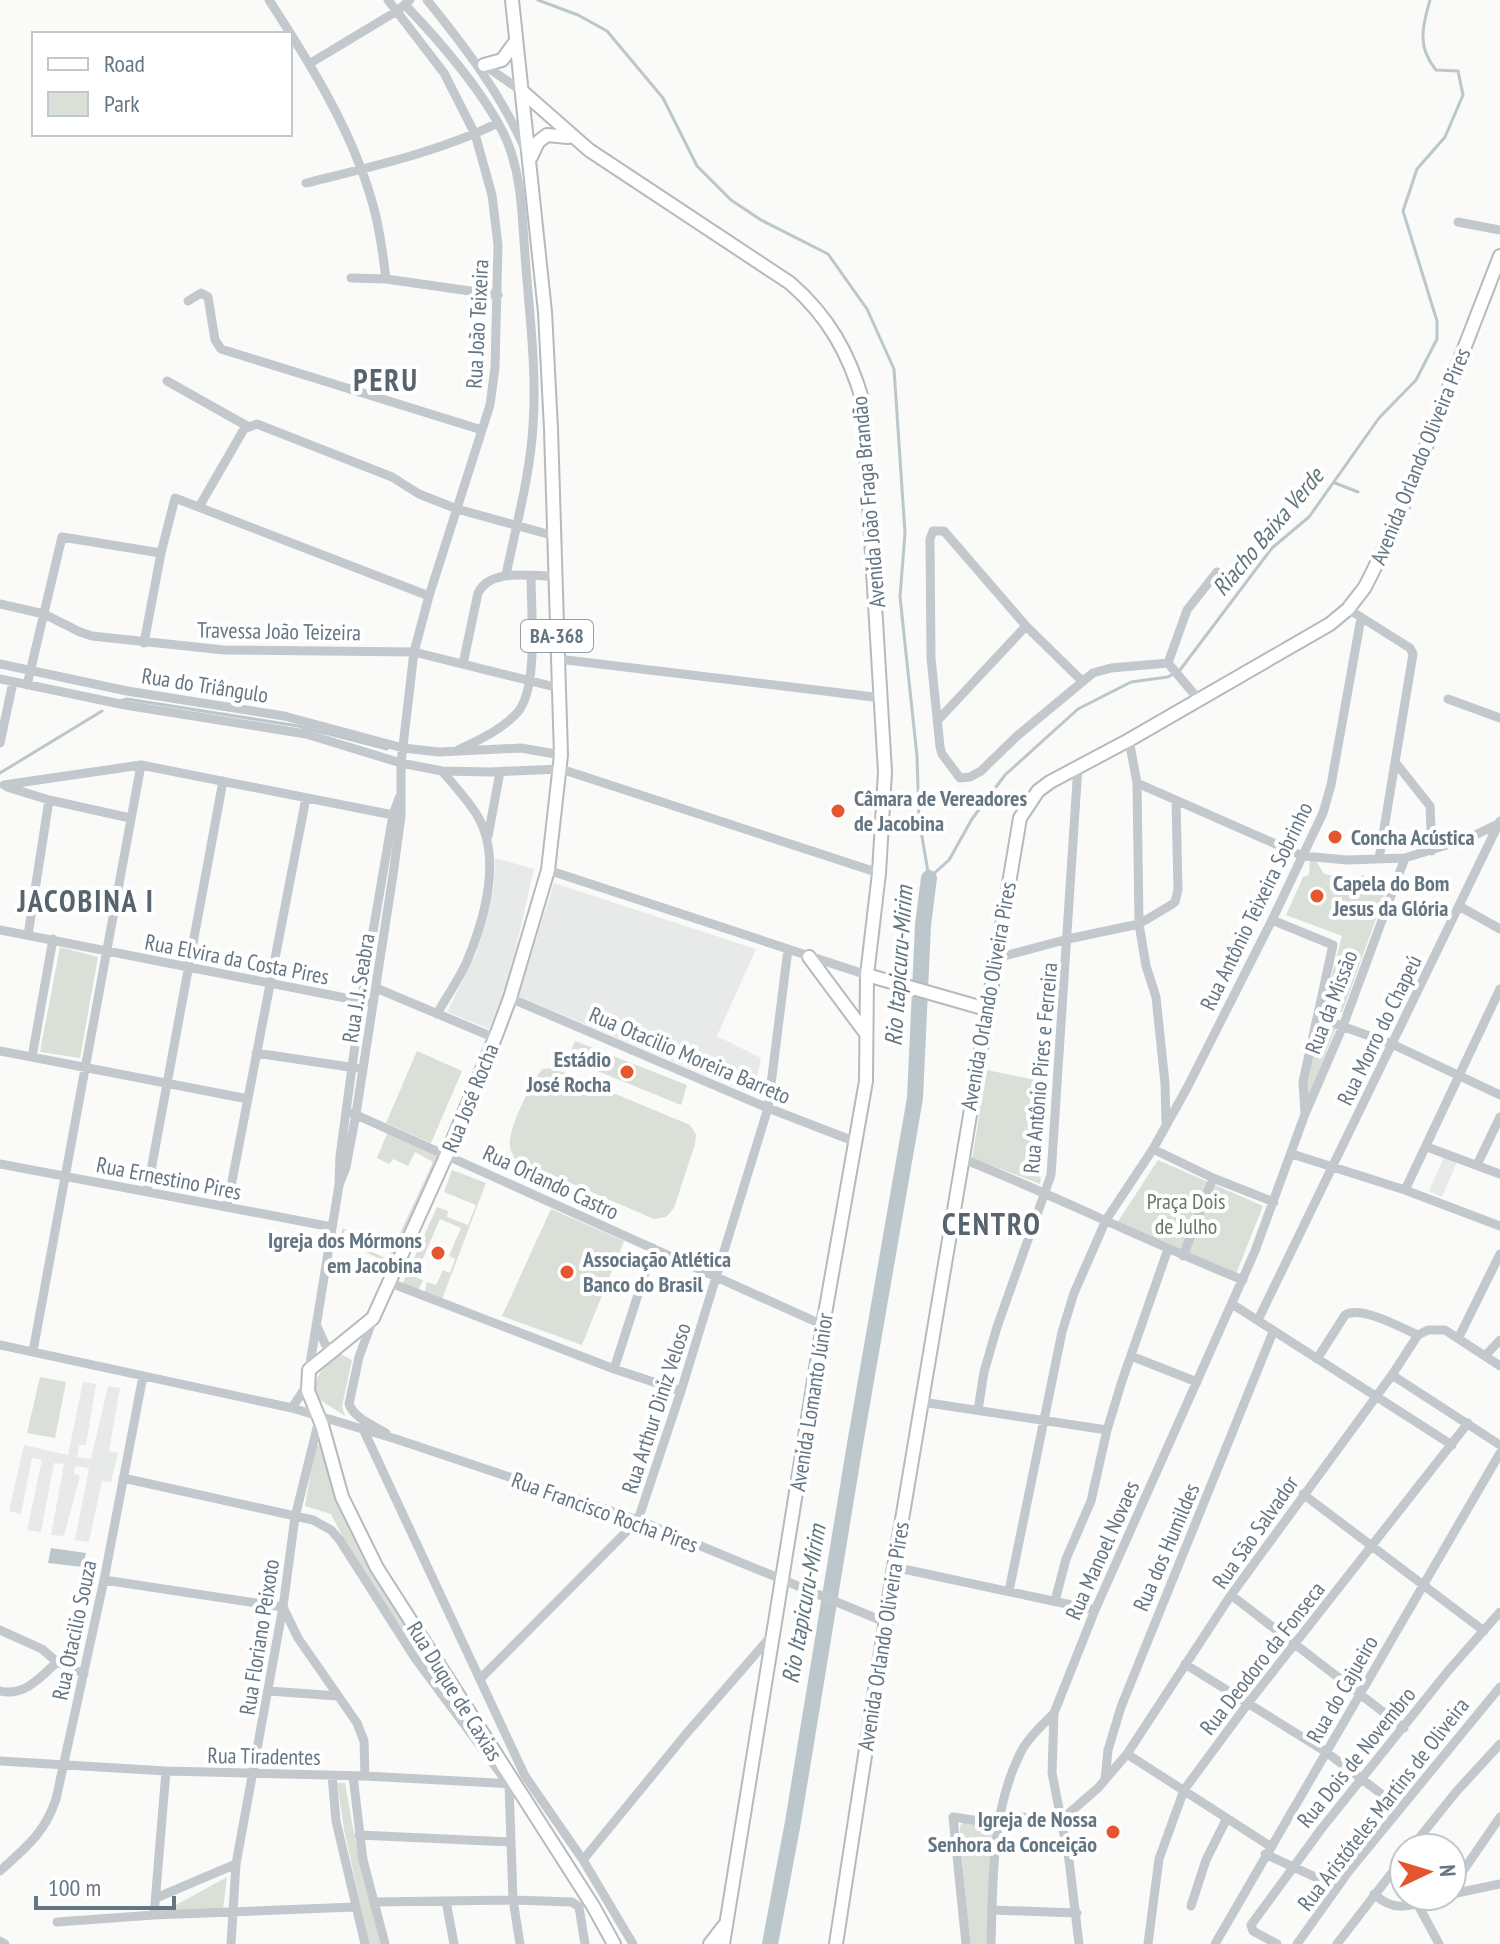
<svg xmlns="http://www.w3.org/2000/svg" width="1500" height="1944" font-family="'PT Sans Narrow',sans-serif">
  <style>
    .built { fill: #e8e9e9 }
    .green { fill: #dadfd7 }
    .water { fill: #bbc7cb }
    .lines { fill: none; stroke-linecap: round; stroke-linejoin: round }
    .stream { stroke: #bbc7cb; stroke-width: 3 }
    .river { stroke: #bbc7cb; stroke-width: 16 }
    .major-casing { stroke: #b5babe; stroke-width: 16 }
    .minor { stroke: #c3c8cc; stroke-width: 9 }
    .major { stroke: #fff; stroke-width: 12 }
    .poi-dot { fill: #e4572e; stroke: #fff; stroke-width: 3 }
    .labels { text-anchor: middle; stroke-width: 8; stroke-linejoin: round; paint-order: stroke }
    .shield { fill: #fff; stroke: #939fa8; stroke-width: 2 }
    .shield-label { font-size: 20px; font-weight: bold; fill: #657683 }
    .street-label { font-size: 22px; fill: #657683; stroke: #fff }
    .poi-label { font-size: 22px; font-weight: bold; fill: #657683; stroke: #fff; text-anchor: start }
    .park-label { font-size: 22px; fill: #687a64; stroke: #fff }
    .water-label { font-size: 24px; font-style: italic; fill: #60757c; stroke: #fff }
    .district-label { font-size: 30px; font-weight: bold; letter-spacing: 2px; fill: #57646e; stroke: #fff }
  </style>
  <rect width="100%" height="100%" fill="#fafaf8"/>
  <path class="built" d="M495 858 534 869 508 983 489 1029 447 1012 476 954 494 886Z
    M554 883 756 949 717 1036 761 1058 753 1095 518 996Z
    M1444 1157 1457 1162 1442 1197 1429 1191Z
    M83 1382 96 1384 86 1445H79L77 1457 91 1459 108 1386 120 1388 109 1451 118 1453 111 1482 102 1481 89 1542 75 1540 89 1468 75 1466 74 1473 80 1476 64 1536 51 1535 64 1464 54 1463 41 1532 27 1530 42 1460 32 1458 21 1514 9 1511 24 1445 68 1455Z"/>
  <path class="green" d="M1310 861H1316L1324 874 1358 880 1362 875 1389 883 1342 1013 1324 1005 1342 936 1286 915 1303 877 1309 875Z
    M60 947 98 957 80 1058 40 1052Z
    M1321 1023 1336 1028 1309 1095 1306 1094 1305 1088Z
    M575 1041 687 1085 681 1105 568 1059Z
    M417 1051 462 1071 431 1143 386 1123Z
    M553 1068 690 1125 696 1134 695 1144 674 1208 666 1217 654 1219 515 1159C514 1157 510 1149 510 1147 507 1130 531 1083 542 1069Z
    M987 1070 1050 1083 1040 1184 972 1158Z
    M389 1129 442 1152 393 1262H386L339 1239 343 1228 372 1242 369 1243 345 1230 341 1239 388 1259 433 1162 415 1152 408 1166 393 1159 389 1164 377 1158Z
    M1158 1160 1263 1206 1236 1274 1117 1223Z
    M452 1170 486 1183 441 1302 424 1296 427 1282 436 1285 443 1270 450 1273 455 1259 449 1256 461 1228 440 1219 415 1277 423 1280 417 1293 401 1287 437 1207 448 1211 447 1217 468 1225 476 1205 444 1192Z
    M551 1209 624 1241 582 1345 502 1316Z
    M339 1353 352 1360 342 1406 345 1416 317 1398C312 1374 324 1368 339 1353Z
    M40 1377 66 1382 55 1438 27 1433Z
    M324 1440 341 1503 500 1767C468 1726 439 1683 410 1640 381 1599 353 1559 331 1514L305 1506 315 1448Z
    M337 1783H345L353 1828 380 1944H369L344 1829Z
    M964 1820 988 1824 992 1832 987 1944H970L960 1835V1826Z
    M227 1877 223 1909 165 1911Z"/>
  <path class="water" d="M51 1548 86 1553 83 1567 48 1563Z"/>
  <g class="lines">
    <path class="stream" d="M538 0 578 15 607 31 663 98 697 166 731 200 761 220 828 254 867 309 894 369 905 533 900 597 917 756 919 819 929 878
      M1335 483 1358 492
      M120 701 127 699 298 726 387 749
      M0 773 102 711
      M929 878 949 860 972 819 1005 775 1078 709 1131 682 1168 677 1180 670 1272 548 1309 517 1379 418 1416 380 1437 339V321L1403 211 1417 169 1445 137 1463 95 1458 71 1436 70C1417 47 1422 27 1430 0"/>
    <path class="river" d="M770 1944 793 1822 855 1444 915 1098 923 925 929 878"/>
    <g class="major-casing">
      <path id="major" d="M512 0 545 312 551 429 561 755 548 870 510 998 495 1038 447 1154 373 1318 309 1370 308 1391 322 1425 342 1497 377 1568 593 1906 614 1944
        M484 65 502 60 516 41
        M523 92 589 150 790 283C828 316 849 353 863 402L885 772 879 873 867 975 866 1081 823 1325 723 1944
        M531 157 538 142 547 135 568 137
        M809 957 864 1031
        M867 975 986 1009
        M710 1944 724 1926
        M836 1944 894 1567 1020 818 1038 791 1050 782 1129 740 1330 624 1348 609 1365 587 1394 529 1500 256"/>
    </g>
    <path class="minor" d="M269 0C310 63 353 132 373 205 380 229 383 254 386 279
      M427 0C465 47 501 94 525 149
      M405 5C439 40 488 97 507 141 522 177 522 217 525 255 529 311 537 369 533 426 530 476 516 526 506 575
      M309 64 397 11 410 0
      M483 64 523 92
      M306 183C370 167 439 152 498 123
      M1458 222 1500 230
      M351 278 386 279 498 295
      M188 301 201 293 208 297 215 340 221 349 482 430
      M167 381 247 426
      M199 507 244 429 257 424 392 477 419 494 457 509 555 536
      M0 604 44 614 80 632 92 636 224 650 414 652 559 688
      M1348 609 1410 648 1413 654 1379 859
      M1026 626 944 531H933L930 539 931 658 940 747 942 754 960 778 970 777 981 771 1017 736 1093 673 1111 668 1168 663
      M144 643 161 553 175 498 429 596
      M558 659 882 698
      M1168 663 1187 610 1217 572
      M1168 663 1199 700
      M0 664 127 691 284 716 403 748 439 752 521 748 561 755
      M463 664 478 593C491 567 532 577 556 576
      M0 679 125 705 306 734 401 763 442 771 489 772 561 769 879 873
      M27 685 62 537 161 553
      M1448 699 1500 718
      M939 719 1026 626 1081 680
      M1129 740 1137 783 1139 924 1146 966 1156 997 1165 1083 1166 1123
      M0 743 13 682
      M458 750C479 740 501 730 517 713 539 689 531 611 531 577
      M1395 762 1430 806 1432 851
      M1137 783 1303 856 1347 860 1405 858 1469 838 1498 824
      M4 785 141 765 398 816
      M7 787 49 800 130 818
      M488 836 500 772
      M548 870 867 975
      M1459 906 1500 929
      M1272 920 1333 945 1303 1082 1305 1112
      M0 930 366 1002
      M28 935 49 800
      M997 958 1068 939 1139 924 1171 905 1175 902 1178 890 1176 800
      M376 988 495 1038
      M510 998 768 1108 856 1142
      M437 1014C447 996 460 978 468 959 485 917 502 857 477 815 467 799 454 785 442 771
      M1319 1018 1392 1044 1500 1095
      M0 1051 248 1099
      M256 1053 356 1068
      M32 1057 53 939
      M352 1113 823 1325
      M1427 1147 1500 1174
      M1153 1149 1213 1178 1274 1202
      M1292 1154 1405 1190 1500 1226
      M961 1158C1056 1196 1148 1242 1243 1280
      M0 1164 332 1227
      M1477 1165 1500 1117
      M339 1185 346 1167 356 1114 393 875 401 816V763L414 652 429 596 490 405 495 368 498 245 492 195 475 134 444 73 388 0
      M1405 1190 1500 989
      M147 1192 223 781
      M227 1207 306 798
      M1183 1256 1213 1178
      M388 1282 614 1369 681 1391
      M1232 1304 1452 1445
      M373 1319 359 1357 349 1404C355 1419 373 1425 386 1433
      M1258 1320 1500 821
      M316 1324 325 1344 333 1350
      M1459 1337 1500 1254
      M0 1345 292 1408 396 1439 638 1520 885 1622
      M33 1351 141 765
      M1486 1355 1500 1340
      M1131 1356 1197 1382
      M1317 1359 1345 1315C1361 1305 1401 1328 1418 1335
      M614 1369 653 1248
      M309 1370 339 1185 340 1156 361 1001 393 815 399 798
      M1392 1375 1500 1445
      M922 1402 1107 1430
      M292 1408 307 1385
      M978 1410 984 1372 997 1327 1051 1175 1078 766
      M364 1431 525 1776 583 1860 633 1944
      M123 1478 313 1520 331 1530 339 1539 415 1658 509 1785 513 1900 520 1944
      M1303 1494 1484 1631
      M894 1567 1095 1610
      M104 1580 283 1607
      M1009 1591 1062 1332 1074 1293 1106 1220 1153 1149 1187 1088 1272 920 1323 813 1331 785 1361 618
      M1231 1595 1404 1728
      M1055 1601 1066 1559 1091 1501 1107 1430 1122 1381 1168 1249
      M283 1607 298 1638 357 1723 364 1741 365 1776
      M0 1630 42 1649 57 1662 84 1674
      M1185 1664 1326 1752 1400 1808
      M480 1679 638 1520 681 1391 768 1108 788 949
      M0 1691C24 1697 41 1677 57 1662
      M269 1691 338 1696
      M1127 1754 1270 1846
      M0 1761 166 1771 365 1776 513 1784
      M332 1775 336 1821 365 1944
      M353 1776 363 1860 385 1944
      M1105 1780 1108 1750 1121 1707 1273 1332
      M1000 1815 1060 1821
      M1060 1821 1098 1788 1127 1754 1231 1595 1392 1375 1418 1335 1428 1330H1445L1500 1366
      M359 1835 511 1842
      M1411 1848 1456 1792 1500 1744
      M1265 1854 1337 1887
      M583 1860 686 1734 773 1634
      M0 1871C26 1847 45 1833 56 1799L104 1580 143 1376
      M1452 1887 1500 1817
      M1374 1894C1397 1916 1416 1903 1444 1896
      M1452 1894 1500 1884
      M156 1898 236 1864
      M446 1901 454 1944
      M375 1902 513 1900 572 1902 579 1907 585 1944
      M1417 1903 1439 1944
      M1191 1906 1206 1860 1227 1818
      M992 1910 1077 1913
      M154 1915 166 1771
      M57 1922 154 1915 355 1907
      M0 1941 5 1944
      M231 1944 236 1864 283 1607 295 1517 319 1420
      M966 1944 953 1817 999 1824
      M991 1944C993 1881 991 1814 1019 1756 1026 1739 1042 1726 1054 1713
      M1079 1944 1069 1860 1052 1773 1054 1713 1095 1610 1255 1251 1305 1114 1343 1026 1405 858
      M1148 1944 1159 1859 1184 1790 1249 1702 1468 1423
      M1215 1944 1500 1453
      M1277 1944 1253 1931 1251 1925 1322 1828 1448 1671 1500 1612
      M1297 1944 1349 1871 1500 1687
      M1337 1944 1404 1857"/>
    <use href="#major" class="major"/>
  </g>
  <g class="poi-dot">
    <circle cx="838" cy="811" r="8"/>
    <circle cx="1335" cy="837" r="8"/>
    <circle cx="1317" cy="896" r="8"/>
    <circle cx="627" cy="1072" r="8"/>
    <circle cx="438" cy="1253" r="8"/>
    <circle cx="567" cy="1272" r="8"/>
    <circle cx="1113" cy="1832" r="8"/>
  </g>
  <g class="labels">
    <rect class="shield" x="521" y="620" width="72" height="32" rx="6"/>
    <g class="shield-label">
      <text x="557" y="643">BA-368</text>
    </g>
    <g class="street-label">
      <text transform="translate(477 324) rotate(-87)" y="8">Rua João Teixeira</text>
      <text transform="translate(1420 456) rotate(-68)" y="8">Avenida Orlando Oliveira Pires</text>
      <text transform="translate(868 502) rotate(-95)" y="8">Avenida João Fraga Brandão</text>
      <text transform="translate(279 631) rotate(1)" y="8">Travessa João Teizeira</text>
      <text transform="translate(205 685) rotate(9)" y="8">Rua do Triângulo</text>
      <text transform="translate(1256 906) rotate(-64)" y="8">Rua Antônio Teixeira Sobrinho</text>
      <text transform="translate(237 959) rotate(11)" y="8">Rua Elvira da Costa Pires</text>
      <text transform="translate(358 988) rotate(-81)" y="8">Rua J. J. Seabra</text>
      <text transform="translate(988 996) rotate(-80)" y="8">Avenida Orlando Oliveira Pires</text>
      <text transform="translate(1331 1002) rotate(-69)" y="8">Rua da Missão</text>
      <text transform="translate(1379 1030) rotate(-64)" y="8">Rua Morro do Chapeú</text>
      <text transform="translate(690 1055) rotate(23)" y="8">Rua Otacilio Moreira Barreto</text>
      <text transform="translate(1040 1068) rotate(-85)" y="8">Rua Antônio Pires e Ferreira</text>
      <text transform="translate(470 1098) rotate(-68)" y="8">Rua José Rocha</text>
      <text transform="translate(169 1178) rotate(11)" y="8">Rua Ernestino Pires</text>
      <text transform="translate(551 1182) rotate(25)" y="8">Rua Orlando Castro</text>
      <text transform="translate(811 1402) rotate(-81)" y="8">Avenida Lomanto Júnior</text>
      <text transform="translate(656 1408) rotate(-72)" y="8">Rua Arthur Diniz Veloso</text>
      <text transform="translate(605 1512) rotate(20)" y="8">Rua Francisco Rocha Pires</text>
      <text transform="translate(1255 1532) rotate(-55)" y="8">Rua São Salvador</text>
      <text transform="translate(1166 1547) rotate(-67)" y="8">Rua dos Humildes</text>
      <text transform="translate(1102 1550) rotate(-66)" y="8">Rua Manoel Novaes</text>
      <text transform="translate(74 1630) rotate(-78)" y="8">Rua Otacilio Souza</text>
      <text transform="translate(883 1636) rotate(-81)" y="8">Avenida Orlando Oliveira Pires</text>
      <text transform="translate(259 1637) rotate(-81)" y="8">Rua Floriano Peixoto</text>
      <text transform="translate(1262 1658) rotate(-52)" y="8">Rua Deodoro da Fonseca</text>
      <text transform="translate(1342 1689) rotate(-60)" y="8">Rua do Cajueiro</text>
      <text transform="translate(455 1691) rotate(58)" y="8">Rua Duque de Caxias</text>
      <text transform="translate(264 1756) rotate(1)" y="8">Rua Tiradentes</text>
      <text transform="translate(1356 1757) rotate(-51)" y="8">Rua Dois de Novembro</text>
      <text transform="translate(1383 1804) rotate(-52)" y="8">Rua Aristóteles Martins de Oliveira</text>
    </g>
    <g class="poi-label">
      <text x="854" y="806">Câmara de Vereadores<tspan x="854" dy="25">de Jacobina</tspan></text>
      <text x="1351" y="845">Concha Acústica</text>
      <text x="1333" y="891">Capela do Bom<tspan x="1333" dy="25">Jesus da Glória</tspan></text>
      <text x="611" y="1067" text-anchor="end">Estádio<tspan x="611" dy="25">José Rocha</tspan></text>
      <text x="422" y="1248" text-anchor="end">Igreja dos Mórmons<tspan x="422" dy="25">em Jacobina</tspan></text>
      <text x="583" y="1267">Associação Atlética<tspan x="583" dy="25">Banco do Brasil</tspan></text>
      <text x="1097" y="1827" text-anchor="end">Igreja de Nossa<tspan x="1097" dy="25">Senhora da Conceição</tspan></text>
    </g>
    <g class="park-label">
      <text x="1186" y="1209">Praça Dois<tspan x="1186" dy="25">de Julho</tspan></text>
    </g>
    <g class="water-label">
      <text transform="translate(1268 532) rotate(-50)" y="8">Riacho Baixa Verde</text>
      <text transform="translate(899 966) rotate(-86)" y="8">Rio Itapicuru-Mirim</text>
      <text transform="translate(804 1604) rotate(-80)" y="8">Rio Itapicuru-Mirim</text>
    </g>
    <g class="district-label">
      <text x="386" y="391">PERU</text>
      <text x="86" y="912">JACOBINA I</text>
      <text x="992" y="1235">CENTRO</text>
    </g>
  </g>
  <rect x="32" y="32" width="260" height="104" fill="#ffffff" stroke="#c1c8cd" stroke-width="2"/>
  <rect x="48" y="58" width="40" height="12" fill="#ffffff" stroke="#c1c8cd" stroke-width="2"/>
  <text x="104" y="72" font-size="24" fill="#657683">Road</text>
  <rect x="48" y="92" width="40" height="24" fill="#dadfd7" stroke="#c1c8cd" stroke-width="2"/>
  <text x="104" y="112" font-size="24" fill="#657683">Park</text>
  <g transform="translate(1428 1872) rotate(86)"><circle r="38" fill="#ffffff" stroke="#c1c8cd" stroke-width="2"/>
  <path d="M0-6L14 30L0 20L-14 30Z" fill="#e4572e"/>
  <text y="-12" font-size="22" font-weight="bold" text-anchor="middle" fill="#657683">N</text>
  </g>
  <path d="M36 1896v12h138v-12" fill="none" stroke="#657683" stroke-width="4"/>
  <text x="48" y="1896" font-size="24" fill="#657683" stroke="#ffffff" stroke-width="6" paint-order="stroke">100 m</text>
</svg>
